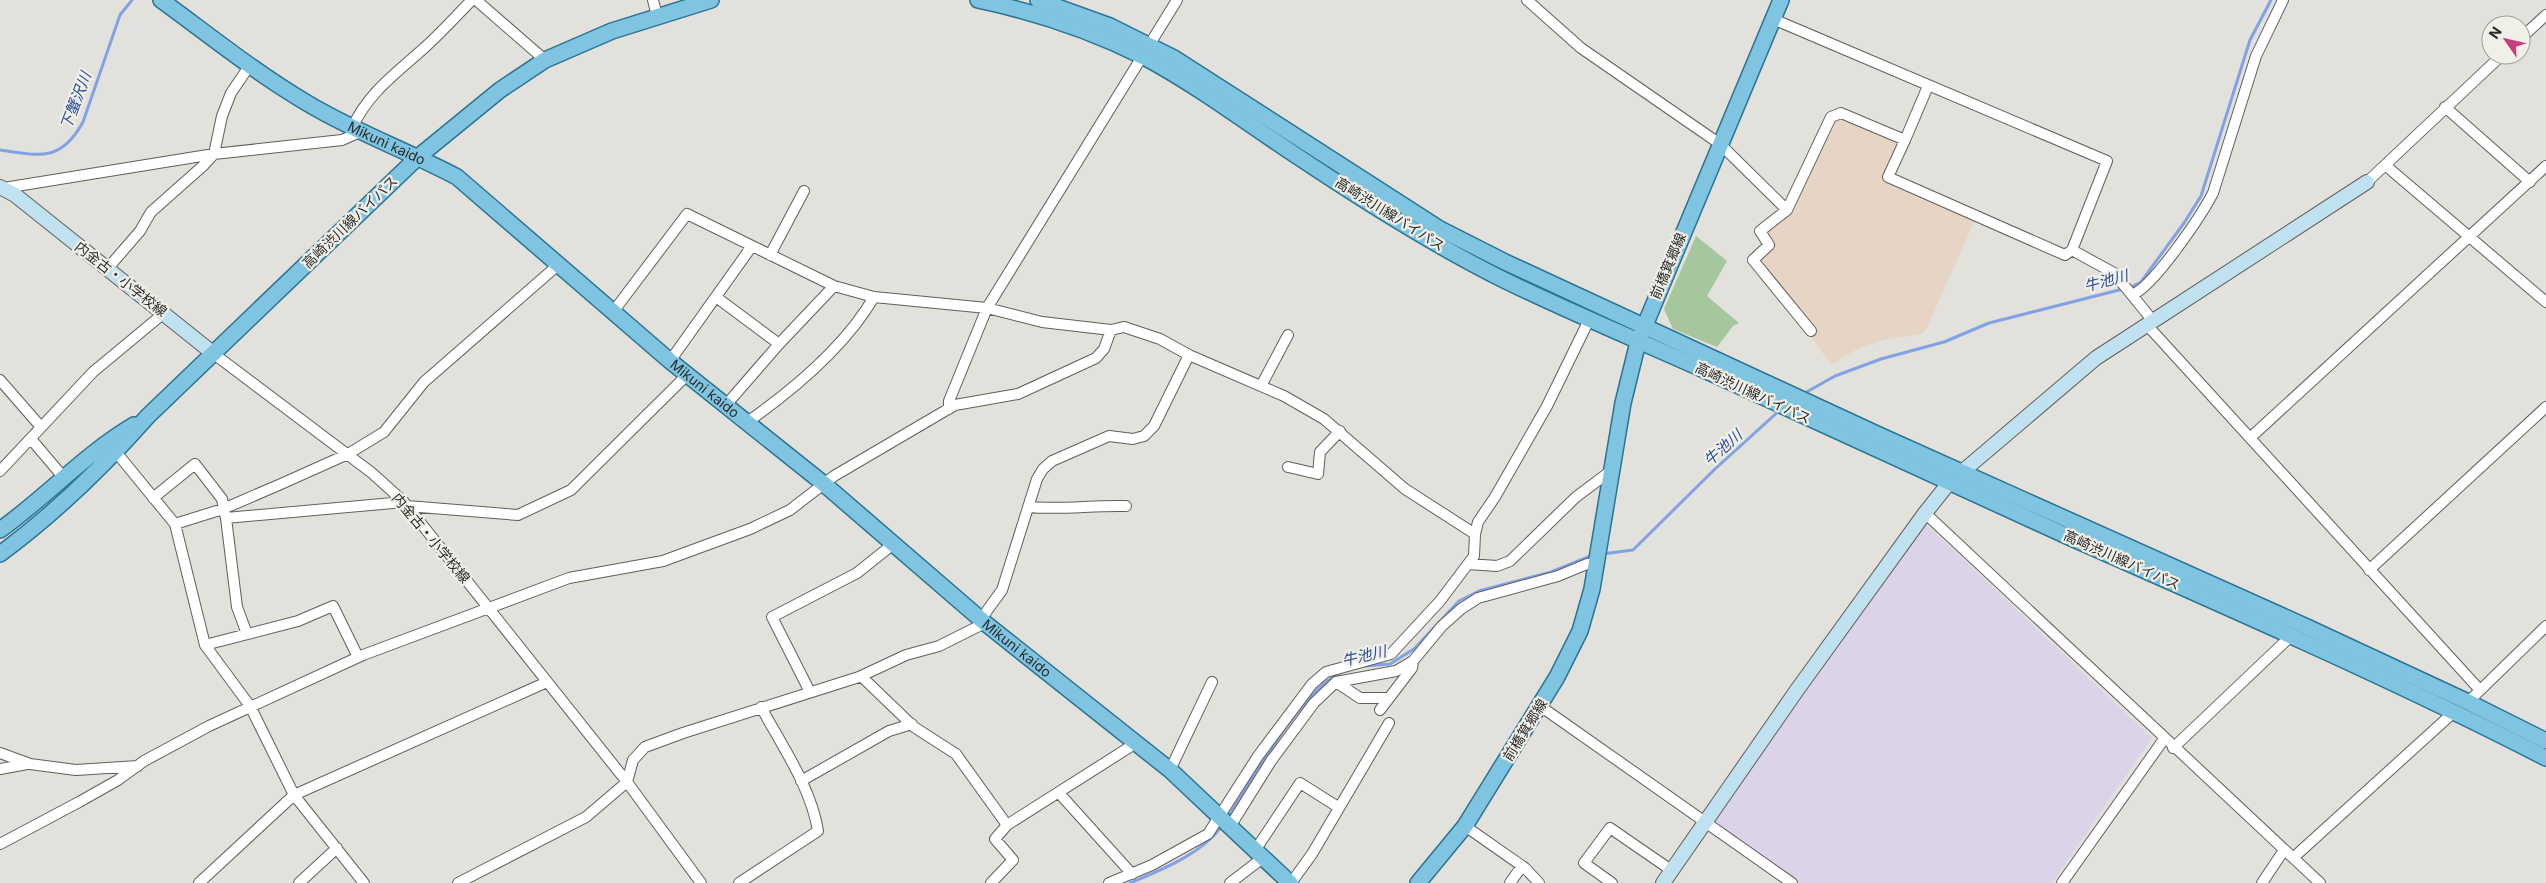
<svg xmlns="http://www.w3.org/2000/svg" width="2546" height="883" font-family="Inter,'Noto Sans JP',sans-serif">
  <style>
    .industrial { fill: #e6d4c4 }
    .education { fill: #dcd3e8 }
    .green { fill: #a6c69e }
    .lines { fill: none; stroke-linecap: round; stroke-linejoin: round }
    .stream { stroke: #81a2e5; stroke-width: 3 }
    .street-casing { stroke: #615f5a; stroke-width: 12 }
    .secondary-casing { stroke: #615f5a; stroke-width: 16 }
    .primary-casing { stroke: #2a7493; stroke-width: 18 }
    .street { stroke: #fff; stroke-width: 10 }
    .secondary { stroke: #bfe1f0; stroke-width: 14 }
    .primary { stroke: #7fc4e0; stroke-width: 15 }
    .labels { text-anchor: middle; stroke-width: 4.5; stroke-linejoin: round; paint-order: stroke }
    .street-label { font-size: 14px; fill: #2b2a28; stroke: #f0efe8 }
    .water-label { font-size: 15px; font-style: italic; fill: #284c9a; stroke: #f0efe8 }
  </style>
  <rect width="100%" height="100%" fill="#e3e1db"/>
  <path class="industrial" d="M1840 116 1896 140 1899 146 1886 174V182L1973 218 1974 222 1926 330 1920 334 1884 340 1855 350 1831 365 1759 262 1760 257 1768 251 1774 241 1767 234V230L1795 208 1834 119Z"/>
  <path class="education" d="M1924 522 2152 738 2052 883H1800L1712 820Z"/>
  <path class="green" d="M1696 236 1727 261 1707 296 1739 323 1733 326 1717 347 1673 329 1664 309Z"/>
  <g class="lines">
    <path class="stream" d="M0 150C40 156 61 162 83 122L120 15 132 0
      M2129 288 2141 282 2184 223 2201 196 2250 40 2271 0
      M1803 394 1835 376 1881 359 1944 342 1989 323 2123 289
      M1602 554 1633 550 1715 469 1781 409
      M1365 666 1390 664 1414 649 1459 601 1479 591 1551 572 1593 555
      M1227 819C1250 782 1303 688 1342 672
      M1130 883C1161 870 1202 854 1222 826"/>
    <g class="street-casing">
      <path id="street" d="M476 0 545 60
        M653 0 657 16
        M1527 0 1581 48 1720 144 1787 210 1831 117 1841 113 1905 140 1888 177 2065 255 2072 250 2107 161 1773 19
        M2521 38 2546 15
        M2445 107 2530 182
        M352 128C368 93 395 74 423 49 440 34 456 16 472 0
        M1905 140 1928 86
        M2385 165 2546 302
        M2367 182 2502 55
        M4 188 214 154 342 140 360 132
        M1787 210 1760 231 1769 245 1753 260 1811 331
        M2072 250 2114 273 2153 321
        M770 255 804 191
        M108 268 140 231 151 212 204 165 214 154 222 116 231 93 250 65
        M2132 295C2154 286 2201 216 2213 193L2256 56 2283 0
        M716 297 779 344
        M613 312 687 214 834 286 874 297 987 308 1042 322 1111 330 1124 327 1160 339 1189 355 1284 396 1324 419 1405 489 1475 534 1474 556 1440 601 1391 654 1326 672 1312 684 1258 756 1208 834 1152 865 1109 883
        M2147 325 2479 689
        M214 354 372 473 404 502 627 782 701 883
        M670 361 752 246
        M0 380 41 427
        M1261 386 1288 335
        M726 405 779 344 834 286
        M949 409V401L987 308 1177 0
        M746 423C793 390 845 347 874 297
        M2250 438 2546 166
        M31 439 64 478
        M116 452 175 524 205 645 250 706 294 795 364 883
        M1288 467 1318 474 1320 452 1340 431
        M0 471 93 372 164 313
        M153 498 195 464 222 499 226 518 404 502
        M407 506 518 515 571 490 687 375
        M1028 507C1061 510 1093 505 1126 506
        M1925 513 2320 883
        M226 518 237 607 247 634
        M175 524 223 509 281 484 348 454 384 432 424 382 558 265
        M1475 534 1478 522 1495 497 1547 406 1589 320
        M1468 564 1497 566 1510 561 1576 497 1612 470
        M2369 570 2546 407
        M981 619 1002 590 1037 479 1043 469 1052 461 1109 436 1133 439 1144 436 1154 426 1189 355
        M205 645 298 621 333 606 358 657
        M861 676 914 727 956 754 1007 825 1136 743
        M1336 682 1360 698H1389
        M810 692 772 617 857 573 892 545
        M2468 702 2546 626
        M1540 706 1792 883
        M1380 710 1412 668 1413 661
        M2173 748 2291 636
        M0 753 30 764 76 770 138 766
        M0 769 27 764
        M1170 770 1212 682
        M801 781 889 731 912 724
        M1059 793 1132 874
        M1231 825 1271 761 1314 703 1336 682 1396 671 1413 661 1442 626 1461 609 1478 598 1558 576 1587 564 1597 563
        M1465 826 1525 868 1539 883
        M0 844 79 802 118 780 144 761 209 726 363 655 569 578 663 561 750 529 790 510 834 476 955 405 1018 394 1096 358 1104 349 1111 330
        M1256 849 1300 783 1338 807
        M2293 858 2454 712
        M199 883 294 795 547 682
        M299 883 337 848
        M458 883 586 817 627 782 633 760 645 747 683 733 859 677 906 655 939 646 985 623
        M739 883 818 831C811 787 782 746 761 707
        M991 883 1013 860 995 839 1007 825
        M1230 883 1264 857
        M1291 883 1312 854 1389 723
        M1510 883 1522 866
        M1612 883 1584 863 1610 828 1671 870
        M2062 883 2164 739
        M2262 883 2284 850"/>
    </g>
    <g class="secondary-casing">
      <path id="secondary" d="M0 187 15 195 214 354
        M1663 883 1797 690 1925 513 1949 483 2096 358 2367 182"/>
    </g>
    <g class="primary-casing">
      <g id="primary">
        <path id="s1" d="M161 0C209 35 256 73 307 103 355 132 408 151 457 177L670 361 824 484 985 623 1170 770 1290 883"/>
        <path d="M978 0C1035 12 1092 31 1144 57 1200 87 1252 127 1306 162 1369 204 1434 245 1502 279 1567 311 1635 339 1702 369 1824 424 1946 481 2069 537 2229 608 2390 678 2546 758"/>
        <path d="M1038 0 1110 26 1174 58 1440 229 1505 262 1879 435 2307 627 2468 702 2546 741"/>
        <path d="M0 530C46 497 85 454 134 425"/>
        <path d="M0 554C54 514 103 467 148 416L418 157 500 90 545 60 612 31 711 0"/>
        <path d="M1418 883 1465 826 1557 677 1580 631 1592 589 1623 403 1638 342 1781 0"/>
      </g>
    </g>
    <use href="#street" class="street"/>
    <use href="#secondary" class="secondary"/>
    <use href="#primary" class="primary"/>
  </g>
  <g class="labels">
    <g class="street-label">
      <text dy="5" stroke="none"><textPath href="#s1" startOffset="268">Mikuni kaido</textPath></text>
      <text transform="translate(1390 214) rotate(32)" y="5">高崎渋川線バイパス</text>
      <text transform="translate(350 222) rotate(-44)" y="5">高崎渋川線バイパス</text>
      <text transform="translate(1668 266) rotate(-67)" y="5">前橋箕郷線</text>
      <text transform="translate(121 279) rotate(38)" y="5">内金古・小学校線</text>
      <text dy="5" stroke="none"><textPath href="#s1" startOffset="672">Mikuni kaido</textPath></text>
      <text transform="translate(1753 393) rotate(25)" y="5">高崎渋川線バイパス</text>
      <text transform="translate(431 538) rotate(50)" y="5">内金古・小学校線</text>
      <text transform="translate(2122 560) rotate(24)" y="5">高崎渋川線バイパス</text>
      <text dy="5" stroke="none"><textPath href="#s1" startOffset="1078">Mikuni kaido</textPath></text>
      <text transform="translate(1525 730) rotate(-58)" y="5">前橋箕郷線</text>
    </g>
    <g class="water-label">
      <text transform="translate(76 101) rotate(-69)" y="5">下蟹沢川</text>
      <text transform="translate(2106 281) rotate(-15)" y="5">牛池川</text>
      <text transform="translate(1723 448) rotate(-42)" y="5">牛池川</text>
      <text transform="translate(1364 656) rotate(-13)" y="5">牛池川</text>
    </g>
  </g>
  <g transform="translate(2506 40) rotate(304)"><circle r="24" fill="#f0efe8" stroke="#a1a09b"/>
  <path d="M0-4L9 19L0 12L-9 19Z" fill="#c63e7b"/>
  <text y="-8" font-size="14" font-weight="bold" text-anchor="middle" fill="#2b2a28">N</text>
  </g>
</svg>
